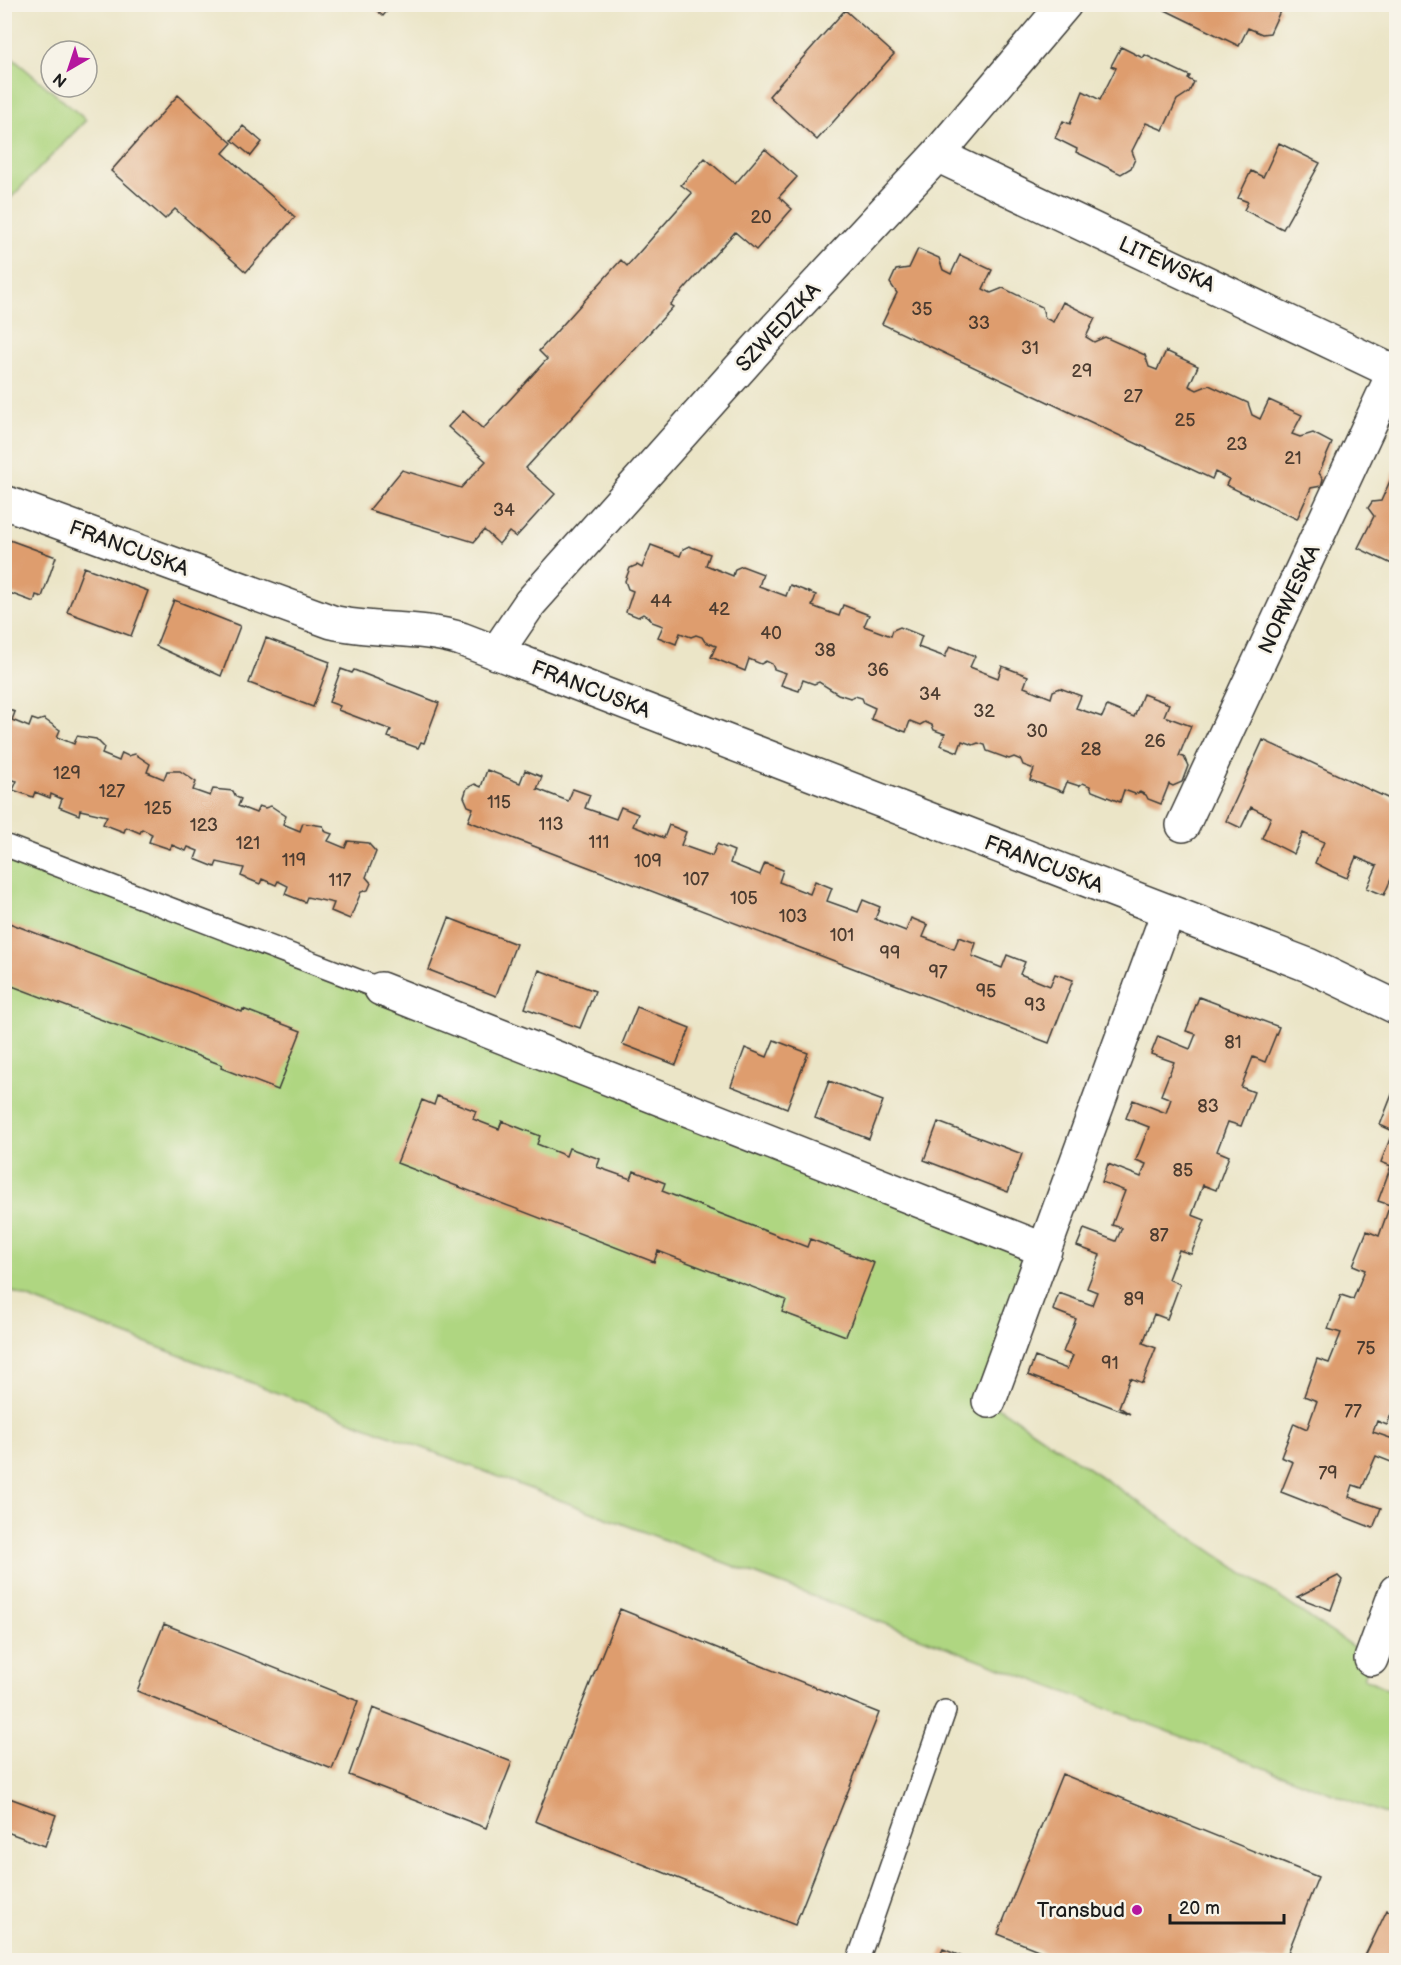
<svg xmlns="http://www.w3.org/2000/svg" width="1401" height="1965" font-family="'Balsamiq Sans',sans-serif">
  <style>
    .green { fill: #afd681; stroke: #66794e; stroke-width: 1.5 }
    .building { fill: #de9d6e }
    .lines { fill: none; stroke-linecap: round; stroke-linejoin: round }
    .lane-casing { stroke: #3b3a36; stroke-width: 24 }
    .street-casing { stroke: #3b3a36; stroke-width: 36 }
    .lane { stroke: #fff; stroke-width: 21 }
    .street { stroke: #fff; stroke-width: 33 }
    .poi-dot { fill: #b5179e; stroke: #f7f3e8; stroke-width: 2 }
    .labels { text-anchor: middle; stroke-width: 5; stroke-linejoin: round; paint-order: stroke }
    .number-label { font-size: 18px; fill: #4c3c30 }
    .street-label { font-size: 21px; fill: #1c1c1c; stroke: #f7f3e8 }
    .poi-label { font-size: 21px; fill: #1c1c1c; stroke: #f7f3e8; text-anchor: end }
  </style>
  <rect width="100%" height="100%" fill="#f7f3e8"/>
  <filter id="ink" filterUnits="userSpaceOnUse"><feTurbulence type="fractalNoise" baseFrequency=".0167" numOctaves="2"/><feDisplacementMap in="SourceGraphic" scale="12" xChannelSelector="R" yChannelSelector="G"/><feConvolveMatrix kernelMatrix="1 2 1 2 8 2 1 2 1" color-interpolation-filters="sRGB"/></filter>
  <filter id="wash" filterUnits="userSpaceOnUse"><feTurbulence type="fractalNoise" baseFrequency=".008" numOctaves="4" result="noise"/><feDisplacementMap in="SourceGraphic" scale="24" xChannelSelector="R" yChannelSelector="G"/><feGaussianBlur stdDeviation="1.35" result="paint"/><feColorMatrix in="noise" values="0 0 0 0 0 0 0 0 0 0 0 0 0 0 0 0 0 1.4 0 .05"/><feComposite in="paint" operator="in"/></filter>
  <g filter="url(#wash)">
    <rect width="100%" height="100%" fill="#ebe5c7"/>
    <path class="green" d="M5 52 86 120 5 204Z
      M4 845 1045 1250 989 1401 1371 1659 1364 1678 1396 1693V1818L5 1289Z"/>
    <g id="blocks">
      <path class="building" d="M370 4H393L383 16Z
        M924 4H937L931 11Z
        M1160 4H1276L1281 9 1270 33 1262 34 1248 28 1239 46 1159 7Z
        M845 10 894 54 817 140 769 96Z
        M1121 47 1143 58 1145 55 1190 76 1188 79 1194 82 1189 92 1177 100 1163 130 1146 123 1132 151 1135 159 1131 168 1121 174 1076 152 1077 149 1055 138 1063 121 1070 124 1083 91 1100 100 1116 68 1111 66Z
        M178 95 232 143 223 153 295 217 246 272 175 209 165 219 111 171Z
        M243 126 262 142 251 156 232 140Z
        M1279 143 1320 163 1283 229 1244 210 1248 202 1238 198 1251 171 1263 177Z
        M765 149 797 177 779 197 792 209 756 250 735 232 670 305 673 307 526 468 555 494 516 537 509 532 499 544 484 530 474 542 369 510 402 470 461 488 486 461 448 427 463 411 483 429 547 359 539 351 621 260 627 266 692 193 681 185 705 158 735 184Z
        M918 249 939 258 943 270 951 274 960 255 992 270 983 289 991 293 1003 288 1042 307 1045 318 1053 322 1063 302 1095 318 1086 337 1094 342 1105 337 1145 355 1149 367 1157 370 1166 351 1198 366 1189 386 1197 390 1209 385 1248 403 1252 415 1260 419 1269 400 1302 415 1292 434 1300 437 1313 433 1332 443 1319 473 1323 479 1321 486 1311 488 1297 519 1226 485 1229 479 1215 472 1212 479 882 324 897 293 890 283 896 270 909 268Z
        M1394 472 1396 473V566L1358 548 1374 516 1368 508 1372 502 1381 501Z
        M4 538 56 557 42 597 36 595 34 602 4 591Z
        M651 545 680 556 683 549 689 546 710 554 706 565 733 576 735 569 742 566 763 574 759 586 786 596 790 585 816 595 812 606 839 616 843 605 869 615 864 626 891 636 893 630 900 627 922 636 918 647 945 657 950 646 975 656 970 667 998 678 1002 666 1028 676 1024 687 1051 698 1053 691 1060 688 1081 696 1076 708 1102 717 1107 706 1134 717 1143 694 1169 704 1164 716 1191 726 1179 756 1184 757 1188 766 1182 782 1173 786 1169 784 1161 804 1148 799 1146 795 1140 792 1135 794 1124 790 1120 802 1092 791 1090 786 1083 783 1079 786 1067 782 1063 792 1030 780 1034 769 1023 765 1021 760 1014 757 1009 759 987 751 985 745 978 743 973 745 962 741 958 752 940 745 945 734 934 730 932 725 925 722 920 725 910 721 906 732 871 719 875 708 864 703 862 698 855 696 850 698 838 694 819 682 814 684 803 680 799 691 781 685 786 673 774 669 772 664 766 661 761 664 749 659 745 671 711 657 716 646 705 642 702 637 696 635 691 637 680 633 676 644 658 637 663 626 652 622 649 617 643 614 638 617 626 612 633 591 628 589 625 581 630 568 637 565 642 568Z
        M84 567 148 591 131 636 67 612Z
        M174 600 240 626 221 676 156 646Z
        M266 638 330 662 313 707 249 683Z
        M341 669 352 673 354 670 439 703 424 743 421 742 418 748 388 737 391 730 338 710 340 706 329 702Z
        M4 702 9 710 15 712 12 720 29 727 32 719 38 721 44 719 60 730 57 737 74 744 77 736 96 739 104 747 102 754 119 761 122 753 128 756 135 754 150 764 147 772 164 779 167 771H180L196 782 193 790 210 796 213 789 233 791 236 797 241 799 238 806 256 813 259 806 265 808 271 806 286 816 283 824 300 831 303 823 323 826 326 832 332 834 328 841 345 848 348 841 368 843 376 852 366 877 371 883 368 890 361 892 350 919 331 911 334 903 307 897 305 902 285 894 288 886 278 881 276 885 262 879 260 884 241 876 244 868 217 862 215 867 195 859 198 851 188 847 186 851 172 845 170 849 149 842 152 834 142 829 140 833 126 827 124 832 103 824 107 816 80 810 79 815 59 807 62 799 51 794 50 798 35 792 33 797 13 790 17 781 6 778 4 781Z
        M1263 740 1396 802V868L1384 895 1367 888 1377 866 1356 857 1347 878 1331 871 1315 863 1324 842 1303 833 1294 854 1262 838 1271 817 1251 807 1241 828 1226 821Z
        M487 770 520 783 525 770 542 777 537 789 568 801 573 789 590 795 585 808 616 819 621 807 638 814 633 826 664 838 669 825 686 832 681 845 712 856 717 844 734 851 730 863 760 875 765 863 783 870 779 882 810 894 815 881 832 888 827 901 858 912 863 900 880 907 875 919 906 931 911 918 928 925 923 937 954 949 959 937 976 943 972 956 1002 968 1007 955 1025 962 1020 974 1050 986 1055 974 1073 980 1049 1043 468 821 473 808 468 806 464 797 467 788 475 784 481 787Z
        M449 918 516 944 496 996 429 970Z
        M4 921 242 1012 243 1009 301 1031 278 1090 221 1068 222 1065 4 983Z
        M539 970 595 991 580 1028 525 1008Z
        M1199 997 1279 1027 1265 1062 1253 1057 1241 1087 1254 1092 1241 1126 1228 1122 1217 1151 1229 1156 1216 1190 1203 1185 1192 1215 1205 1220 1191 1254 1179 1250 1168 1279 1180 1284 1167 1319 1154 1314 1143 1343 1156 1348 1142 1383 1130 1378 1119 1407 1130 1414 1028 1375 1035 1357 1067 1369 1073 1356 1063 1352 1076 1319 1053 1310 1059 1293 1092 1305 1097 1292 1087 1288 1100 1255 1077 1246 1084 1229 1116 1241 1122 1228 1112 1225 1125 1191 1102 1182 1108 1164 1141 1177 1146 1164 1136 1160 1149 1127 1126 1118 1133 1100 1166 1113 1171 1099 1161 1095 1174 1062 1151 1054 1158 1036 1190 1049 1196 1034 1186 1031Z
        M637 1007 690 1028 676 1065 622 1044Z
        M774 1040 808 1053 787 1108 731 1086 745 1048 767 1057Z
        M829 1081 883 1101 869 1139 815 1118Z
        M1393 1092 1396 1094V1401L1387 1425 1377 1421 1373 1432 1396 1440V1464L1376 1456 1362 1488 1353 1485 1349 1497 1381 1508 1373 1528 1281 1492 1293 1462 1281 1457 1294 1423 1307 1429 1317 1401 1304 1396 1317 1359 1329 1363 1341 1333 1328 1329 1341 1295 1353 1299 1365 1270 1353 1265 1367 1231 1379 1236 1390 1205 1378 1201 1391 1166 1381 1162 1393 1131 1380 1125Z
        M437 1096 476 1111 473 1119 499 1129 502 1121 540 1136 537 1144 566 1156 569 1148 600 1159 597 1167 631 1179 634 1171 665 1183 662 1191 807 1247 810 1239 874 1263 846 1336 782 1312 786 1300 658 1251 654 1262 397 1163 422 1100 434 1105Z
        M938 1122 1022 1154 1008 1192 924 1160Z
        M1338 1576 1342 1580 1331 1610 1297 1597Z
        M620 1609 879 1713 795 1925 535 1821Z
        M164 1624 358 1701 332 1769 137 1691Z
        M373 1708 512 1762 486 1828 349 1775Z
        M1062 1774 1318 1877 1285 1960H1063L998 1934Z
        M4 1796 56 1815 45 1846 4 1831Z
        M1387 1910 1396 1915V1960H1363Z
        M943 1949 970 1960H938Z"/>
    </g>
  </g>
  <g filter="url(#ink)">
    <use href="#blocks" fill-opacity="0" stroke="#3b3a36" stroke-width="1.5"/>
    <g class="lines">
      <g class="lane-casing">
        <path id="lane" d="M4 845 381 989
          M858 1960 945 1711"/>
      </g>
      <g class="street-casing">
        <path id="street" d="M937 155 1396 373
          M4 502 332 622C375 632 420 626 461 639L1308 965 1396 1007
          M496 653 530 603 766 339 937 155 1065 4
          M1183 825 1394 372
          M381 989 1045 1250
          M989 1401 1168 912
          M1371 1659 1396 1591"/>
      </g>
      <use href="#lane" class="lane"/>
      <use href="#street" class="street"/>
    </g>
  </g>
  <circle class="poi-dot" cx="1137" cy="1910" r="6"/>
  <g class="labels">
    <g class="number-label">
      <text x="761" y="223">20</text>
      <text x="922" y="315">35</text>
      <text x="979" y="329">33</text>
      <text x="1030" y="354">31</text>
      <text x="1082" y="377">29</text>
      <text x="1133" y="402">27</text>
      <text x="1185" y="426">25</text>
      <text x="1237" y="450">23</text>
      <text x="1293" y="464">21</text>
      <text x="504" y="516">34</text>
      <text x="661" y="607">44</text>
      <text x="719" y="615">42</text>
      <text x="771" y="639">40</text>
      <text x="825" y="656">38</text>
      <text x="878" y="676">36</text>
      <text x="930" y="700">34</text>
      <text x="984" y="717">32</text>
      <text x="1037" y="737">30</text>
      <text x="1155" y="747">26</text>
      <text x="1091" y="755">28</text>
      <text x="67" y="779">129</text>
      <text x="112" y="797">127</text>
      <text x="499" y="808">115</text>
      <text x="158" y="814">125</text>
      <text x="551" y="830">113</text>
      <text x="204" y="831">123</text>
      <text x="599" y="848">111</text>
      <text x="248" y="849">121</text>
      <text x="294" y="866">119</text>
      <text x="648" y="867">109</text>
      <text x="696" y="885">107</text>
      <text x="340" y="886">117</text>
      <text x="744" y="904">105</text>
      <text x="793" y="922">103</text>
      <text x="842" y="941">101</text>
      <text x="890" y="959">99</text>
      <text x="938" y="978">97</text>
      <text x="986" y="997">95</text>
      <text x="1035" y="1011">93</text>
      <text x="1233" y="1048">81</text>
      <text x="1208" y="1112">83</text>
      <text x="1183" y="1176">85</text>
      <text x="1159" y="1241">87</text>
      <text x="1134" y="1305">89</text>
      <text x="1366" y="1354">75</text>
      <text x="1110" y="1369">91</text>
      <text x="1353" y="1417">77</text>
      <text x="1328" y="1479">79</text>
    </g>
    <g class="street-label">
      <text transform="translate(1167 264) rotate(25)" y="7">LITEWSKA</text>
      <text transform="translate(778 327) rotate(-47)" y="7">SZWEDZKA</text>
      <text transform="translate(129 548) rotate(20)" y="7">FRANCUSKA</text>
      <text transform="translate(1289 599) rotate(-65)" y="7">NORWESKA</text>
      <text transform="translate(591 689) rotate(21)" y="7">FRANCUSKA</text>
      <text transform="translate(1044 864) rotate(21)" y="7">FRANCUSKA</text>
    </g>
    <g class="poi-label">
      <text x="1125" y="1917">Transbud</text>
    </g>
  </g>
  <rect width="1401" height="1965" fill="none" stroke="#f7f3e8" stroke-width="24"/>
  <g transform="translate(69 69) rotate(219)"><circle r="28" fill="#f7f3e8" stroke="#9f9d96" stroke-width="1.5"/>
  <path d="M0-4.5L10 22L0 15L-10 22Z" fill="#b5179e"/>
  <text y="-9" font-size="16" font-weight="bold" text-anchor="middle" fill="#1c1c1c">N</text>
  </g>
  <path d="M1170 1914v9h114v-9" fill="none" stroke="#1c1c1c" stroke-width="3"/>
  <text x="1179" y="1914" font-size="18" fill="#1c1c1c" stroke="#f7f3e8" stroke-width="4.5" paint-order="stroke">20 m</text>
</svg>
